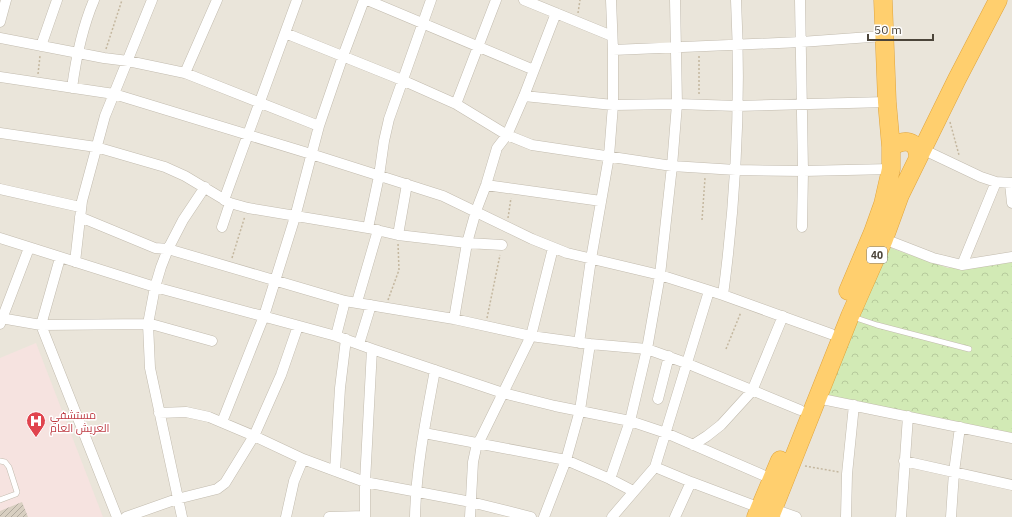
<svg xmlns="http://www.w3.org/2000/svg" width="1012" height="517" font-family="'IBM Plex Sans',Cairo,sans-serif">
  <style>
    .residential { fill: #eae5da }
    .medical { fill: #f6e3e0 }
    .park { fill: url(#park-crowns) }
    .building { fill: url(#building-hatch) }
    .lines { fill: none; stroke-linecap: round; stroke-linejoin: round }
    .lane-casing { stroke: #c2bbae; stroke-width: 6 }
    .street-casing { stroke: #c2bbae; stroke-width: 11 }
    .highway-casing { stroke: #e0a43c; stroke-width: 19 }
    .path { stroke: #c4b79f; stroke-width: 1.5; stroke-dasharray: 2 2; stroke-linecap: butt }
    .lane { stroke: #fff; stroke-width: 5 }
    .street { stroke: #fff; stroke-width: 10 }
    .highway { stroke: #ffcf6e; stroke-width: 18 }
    .labels { text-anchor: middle; stroke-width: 3; stroke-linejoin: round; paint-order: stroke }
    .shield { fill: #fff; stroke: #817c74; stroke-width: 1 }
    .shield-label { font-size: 10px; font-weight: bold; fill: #4b4439 }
    .health-label { font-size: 11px; fill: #be3a42; stroke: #fff; text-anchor: start }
  </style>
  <defs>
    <pattern id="park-crowns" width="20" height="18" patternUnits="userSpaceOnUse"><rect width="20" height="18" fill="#d2eab5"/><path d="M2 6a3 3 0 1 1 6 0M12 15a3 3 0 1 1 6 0" fill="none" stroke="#b6ca9c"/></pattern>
    <pattern id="building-hatch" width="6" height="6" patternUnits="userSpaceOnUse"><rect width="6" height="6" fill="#d8cfc1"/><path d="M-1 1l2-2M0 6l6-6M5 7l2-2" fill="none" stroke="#b1aa9e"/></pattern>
  </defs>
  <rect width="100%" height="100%" fill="#f6f3ec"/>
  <path class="residential" d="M0 0H1012V517H0Z"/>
  <path class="medical" d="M36 343 103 517H0V358Z"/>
  <path class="park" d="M885 246 948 268 1012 259V434L826 395Z"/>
  <path class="building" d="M22 502 28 517H0V511Z"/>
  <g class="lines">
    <g class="lane-casing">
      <path id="lane" d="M853 317 877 325 969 349
        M0 461 5 462 9 467 17 492 16 494 0 500"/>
    </g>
    <g class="street-casing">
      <path id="street" d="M367 0 534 70
        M524 0 612 36
        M800 0 803 171 802 227
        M0 22 6 0
        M285 33 402 80 456 104 507 135 532 145 672 166 736 170 803 171 891 169
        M0 38 104 58 128 61 185 73 319 126
        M41 46 57 0
        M613 50 801 42 884 36
        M185 73 217 0
        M0 77 114 94 311 154 443 196 532 239 567 253 660 275 723 295 831 334
        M72 88C76 58 82 28 94 0
        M524 96 613 105 677 104 737 106 887 102
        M456 104 496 0
        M0 133 96 147 165 167 185 176 230 203 248 208 368 228 398 235 467 243 502 245
        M922 149 981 177 996 182 1012 183
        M1010 183 1012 203
        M486 185 601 201
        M0 189 80 207
        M224 200 297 0
        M80 217 155 248 168 249 345 301 454 319 531 336 590 344 647 349 686 363 800 410
        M222 227 230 203
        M368 228 379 176 384 141 389 119 431 0
        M398 235 407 184
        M0 238 155 287 336 336 372 349 365 482V517
        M884 239 933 258 962 265 1012 257
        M60 258 41 325 117 517
        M75 262 82 201 105 116 152 0
        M962 265 996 182
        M723 295C736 198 741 99 736 0
        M357 302 378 230
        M0 318 41 325 151 324 212 341
        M454 319 467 243 476 211 486 185 497 148 507 135 524 96 556 13
        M0 324 29 248
        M336 336 345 301
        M579 343 591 259 609 156 613 105V50L611 0
        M359 344 371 305
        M372 349 503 393 555 406 630 421 666 433 772 479
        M817 398 1012 438
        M658 399 669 356
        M159 413 186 412 209 417 254 436 303 459 365 482 471 502 531 517
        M222 422 264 316 295 217 319 126 343 56 364 0
        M424 433 566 460 610 479 633 491
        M693 445 707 436 721 425 752 391 783 316
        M904 461 1012 485
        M655 467 691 482 760 508
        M335 471 340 388 346 339
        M610 479 630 421 647 349 660 275 672 166 677 104 675 0
        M773 509 796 517
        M126 517 177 499 217 489 225 483 254 436 281 375 298 326
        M182 517 150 368 148 324 155 287 161 267 168 249 183 220 205 187
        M286 517 294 481 303 459
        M329 517 365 516
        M415 517C416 467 426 419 435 370
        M470 517 473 462 476 448 531 336 553 248
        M544 517 566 460 580 410 590 344
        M612 517 655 467 709 291
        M675 517 691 482
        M846 517 847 474 854 405
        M901 517 908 416
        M951 517 954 472 960 427"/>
    </g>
    <g class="highway-casing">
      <path id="highway" d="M891 147C904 139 917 139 918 157
        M848 291 873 232 883 204 891 169V147L887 102 883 0
        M756 517 780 460
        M770 517 850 316 884 239 900 195 957 79 998 0"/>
    </g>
    <path class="path" d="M578 13 580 0
      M106 49 122 0
      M699 56V96
      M38 74 40 56
      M950 122 959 155
      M508 218 511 198
      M702 220 705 178
      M232 258 245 216
      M388 300 399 270 398 243
      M487 318 500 255
      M726 349 741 312
      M805 466 839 472"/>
    <use href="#lane" class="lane"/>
    <use href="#street" class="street"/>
    <use href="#highway" class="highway"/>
  </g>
  <defs>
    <g id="hospital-pin" transform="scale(1)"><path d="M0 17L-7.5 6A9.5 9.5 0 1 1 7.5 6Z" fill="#e0444e" stroke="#fff"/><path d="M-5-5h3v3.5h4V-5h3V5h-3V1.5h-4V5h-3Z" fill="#fff"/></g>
  </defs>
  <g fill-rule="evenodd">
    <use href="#hospital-pin" x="36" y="421"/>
  </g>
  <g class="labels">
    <rect class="shield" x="867" y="247" width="20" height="16" rx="3"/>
    <g class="shield-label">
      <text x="877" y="259">40</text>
    </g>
    <g class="health-label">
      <text x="50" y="419">مستشفي<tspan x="50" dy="13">العريش العام</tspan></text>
    </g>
  </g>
  <path d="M868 34v6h65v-6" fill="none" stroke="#4b4439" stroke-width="2"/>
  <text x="874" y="34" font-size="12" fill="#4b4439" stroke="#ffffff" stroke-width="3" paint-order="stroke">50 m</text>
</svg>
